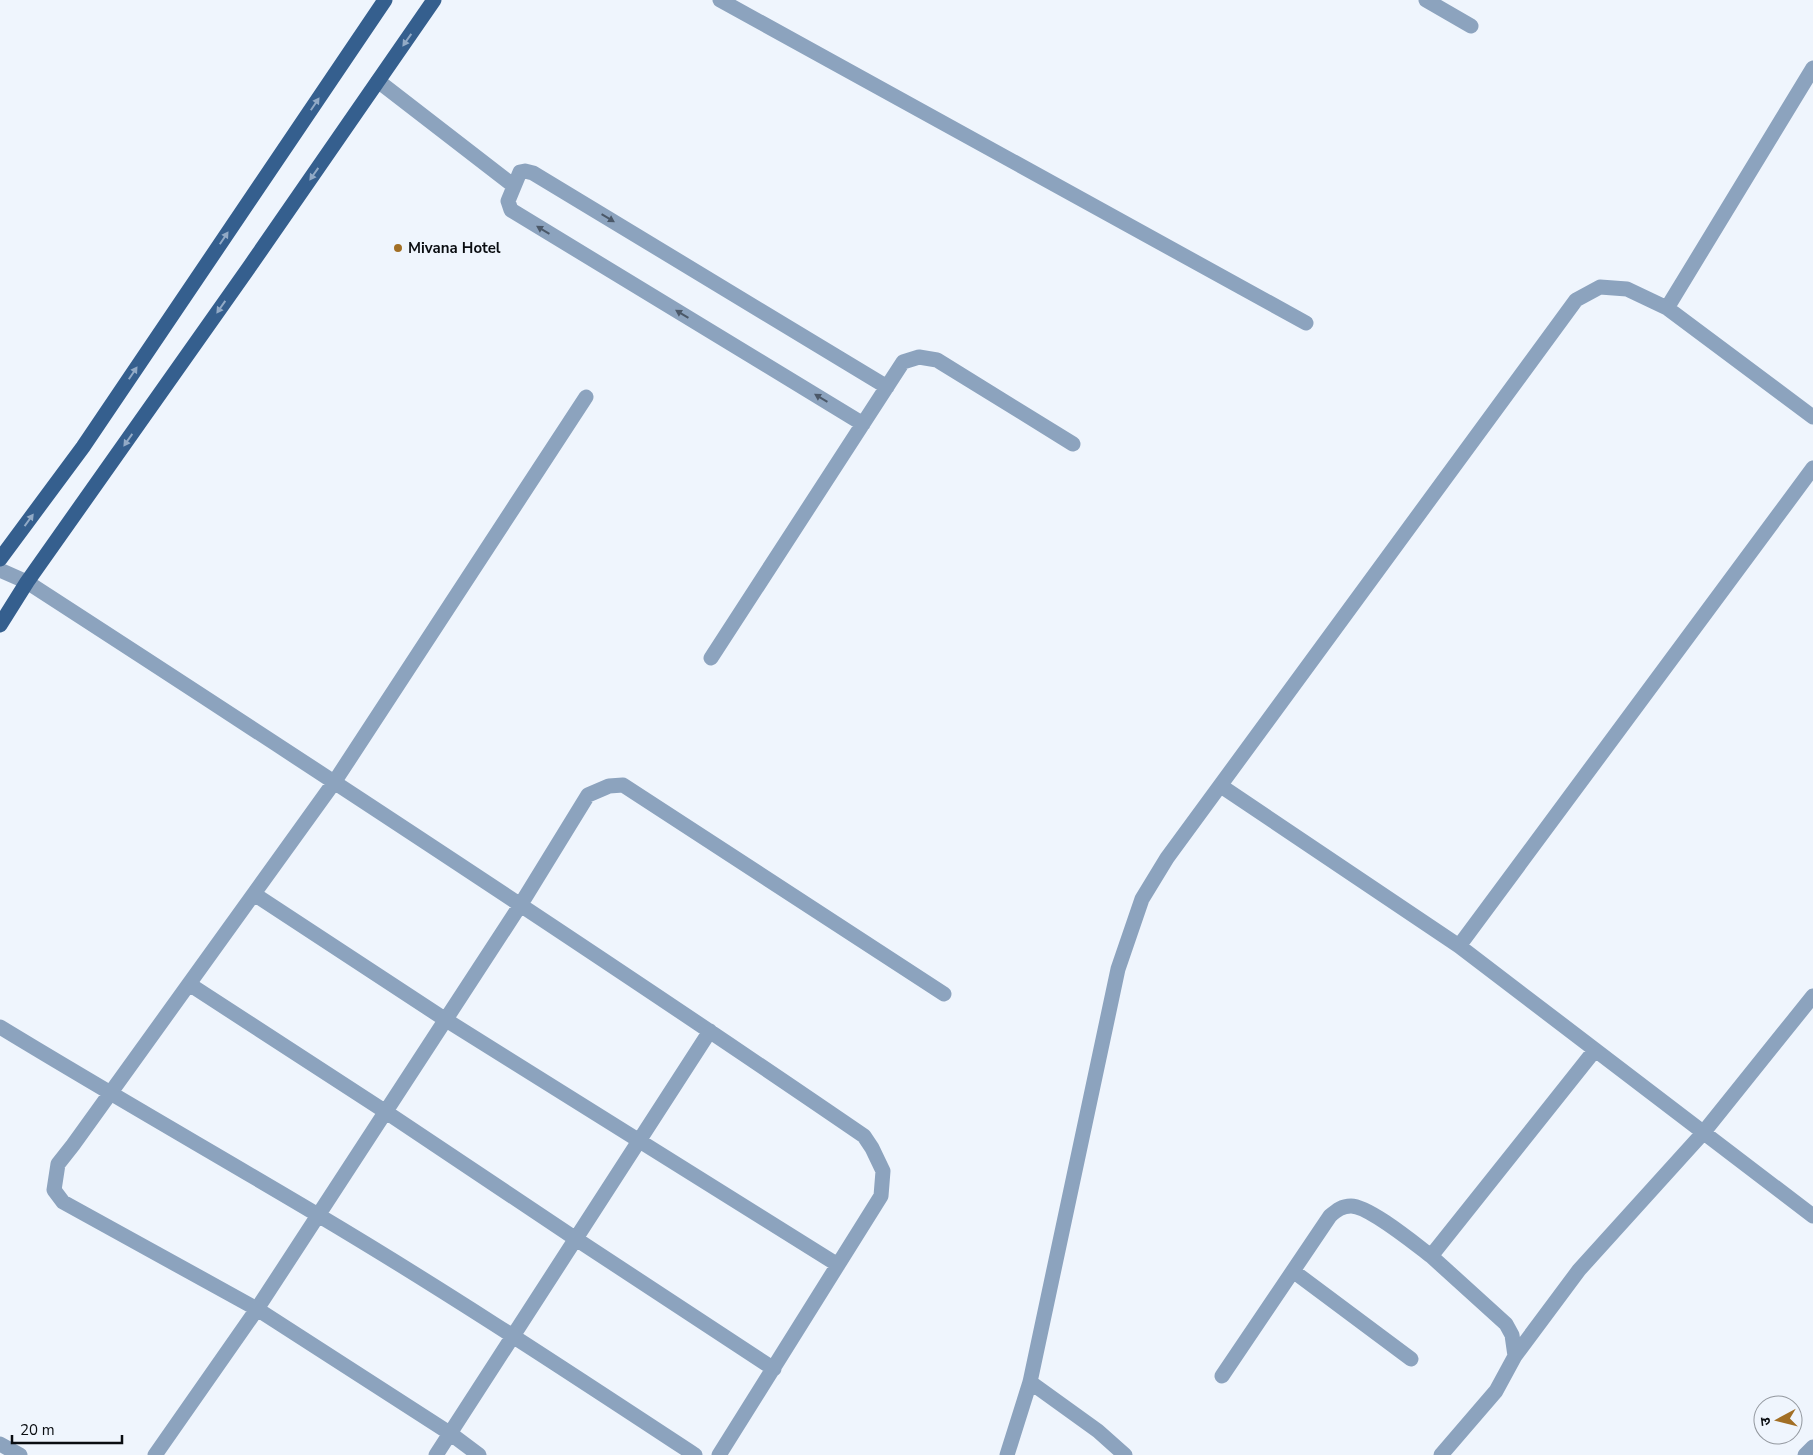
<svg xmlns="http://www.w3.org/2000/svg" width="1813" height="1455" font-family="'Nunito Sans','Noto Sans Devanagari',sans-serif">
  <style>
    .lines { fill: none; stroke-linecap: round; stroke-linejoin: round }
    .minor { stroke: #8ca3be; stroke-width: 15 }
    .major { stroke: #355f8e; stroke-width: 15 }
    .oneway { fill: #92aac6 }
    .oneway2 { fill: #4b5868 }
    .poi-dot { fill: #a26f25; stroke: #eff5fd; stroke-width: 2 }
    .labels { text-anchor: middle; stroke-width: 5; stroke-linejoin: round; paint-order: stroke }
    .poi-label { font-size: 15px; font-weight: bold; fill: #0a0d11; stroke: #eff5fd; text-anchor: start }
  </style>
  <rect width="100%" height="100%" fill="#eff5fd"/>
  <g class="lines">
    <path class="minor" d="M720 0 1306 323
      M1426 0 1471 26
      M378 81 514 186
      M1667 308 1813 417
      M863 424 511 210 508 201 520 172 525 171 533 173 887 387
      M1813 468 1459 946 1813 1216
      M0 570 27 582C308 764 588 947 864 1136L872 1148 883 1171 881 1196 719 1455
      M711 658 903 362 919 357 937 360 1073 444
      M1221 786 1459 946
      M254 894 446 1020 838 1265
      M189 984 386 1112 576 1239 774 1369
      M0 1027C105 1091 212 1152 318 1215 446 1291 570 1373 695 1455
      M1293 1271 1411 1359
      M1515 1356 1579 1270 1703 1133 1813 996
      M1222 1376 1330 1216C1337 1210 1342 1206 1351 1206 1369 1206 1415 1244 1431 1256
      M1030 1382 1098 1431 1125 1455
      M0 1444 20 1455
      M155 1455 257 1309 521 904 588 795 609 786 623 785 944 994
      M436 1455 710 1031
      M479 1455 451 1434 257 1309 63 1202 54 1190 58 1164 73 1145 335 781 586 397
      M1007 1455 1030 1382 1118 969 1142 899 1167 858 1576 300 1600 287 1627 289 1667 308 1813 68
      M1441 1455 1496 1391 1515 1356 1512 1335 1506 1324 1431 1256 1595 1050
      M1805 1455 1813 1447"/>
    <path class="major" d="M0 559 83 447 385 0
      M0 625 27 582 250 266 434 0"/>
  </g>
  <defs><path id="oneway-solid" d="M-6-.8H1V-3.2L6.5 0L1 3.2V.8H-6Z" transform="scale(1.25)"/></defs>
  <g class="oneway">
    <use href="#oneway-solid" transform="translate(407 40) rotate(125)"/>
    <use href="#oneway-solid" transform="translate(315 104) rotate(-56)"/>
    <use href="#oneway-solid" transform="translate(314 174) rotate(125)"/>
    <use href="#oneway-solid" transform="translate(224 238) rotate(-56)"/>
    <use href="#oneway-solid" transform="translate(221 307) rotate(125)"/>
    <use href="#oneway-solid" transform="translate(133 373) rotate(-56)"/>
    <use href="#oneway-solid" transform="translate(128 440) rotate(125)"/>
    <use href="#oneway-solid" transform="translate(29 520) rotate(-54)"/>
  </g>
  <g class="oneway2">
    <use href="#oneway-solid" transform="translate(608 218) rotate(31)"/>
    <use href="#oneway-solid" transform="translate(543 230) rotate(-149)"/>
    <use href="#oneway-solid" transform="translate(682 314) rotate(-149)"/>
    <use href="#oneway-solid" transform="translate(821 398) rotate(-149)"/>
  </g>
  <circle class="poi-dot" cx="398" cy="248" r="5"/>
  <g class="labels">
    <g class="poi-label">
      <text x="408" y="253">Mivana Hotel</text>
    </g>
  </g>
  <g transform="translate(1778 1420) rotate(263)"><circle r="24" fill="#eff5fd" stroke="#93989f"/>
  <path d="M0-4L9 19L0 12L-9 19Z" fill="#a26f25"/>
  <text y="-8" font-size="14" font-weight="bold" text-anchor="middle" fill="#0a0d11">उ</text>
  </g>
  <path d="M12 1435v8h110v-8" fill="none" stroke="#0a0d11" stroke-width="2.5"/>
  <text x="20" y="1435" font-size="15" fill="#0a0d11" stroke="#eff5fd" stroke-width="4" paint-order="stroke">20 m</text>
</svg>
